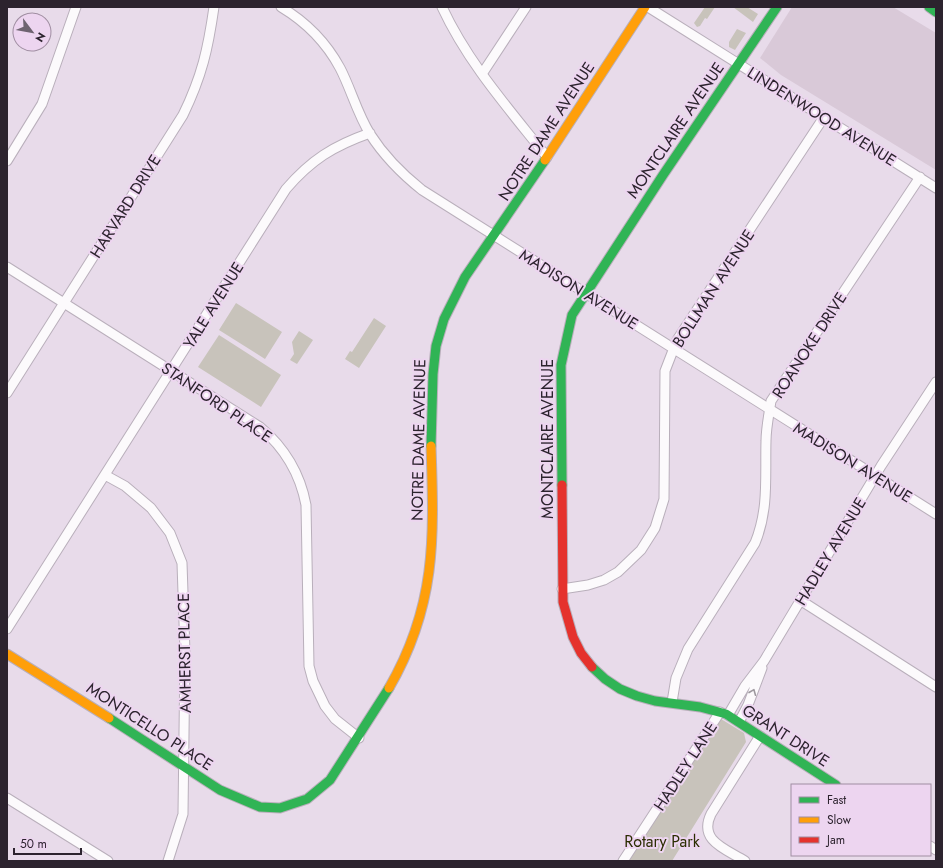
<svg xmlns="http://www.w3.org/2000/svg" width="943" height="868" font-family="Jost,sans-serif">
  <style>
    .commercial { fill: #d9c9d8 }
    .green { fill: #c8c3bb }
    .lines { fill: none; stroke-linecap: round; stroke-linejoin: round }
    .street-casing { stroke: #b9afbb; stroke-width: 11 }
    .fast-casing { stroke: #b9afbb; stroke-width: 11 }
    .slow-casing { stroke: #b9afbb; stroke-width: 11 }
    .jam-casing { stroke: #b9afbb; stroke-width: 11 }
    .street { stroke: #fcfafc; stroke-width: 9 }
    .fast { stroke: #30b455; stroke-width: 9 }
    .slow { stroke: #ff9f0a; stroke-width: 9 }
    .jam { stroke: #e5322d; stroke-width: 9 }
    .oneway { stroke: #9e999f }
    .labels { text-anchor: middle; stroke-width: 4; stroke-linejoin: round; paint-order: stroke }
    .street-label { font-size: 16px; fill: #2c232e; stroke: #edd5f0 }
    .park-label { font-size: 16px; fill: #2b2d01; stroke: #edd5f0 }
  </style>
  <rect width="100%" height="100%" fill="#e8dbea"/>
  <path class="commercial" d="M792 7H893L936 33V170L781 75 760 58Z"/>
  <path class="green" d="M705 7H715L707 19 705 18 700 26 697 27 694 23Z
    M733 7H747L758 14 753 22Z
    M737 29 746 33 735 50 729 47V42Z
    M236 303 282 332 265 359 219 330Z
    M374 318 386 326 359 368 345 359 350 351 352 352Z
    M299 331 313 340 297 364 290 360 294 354 292 342Z
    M219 335 281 375 261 407 198 367Z
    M721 719 744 733 746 742 672 861H628L716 723Z"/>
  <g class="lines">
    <g class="street-casing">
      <path id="street" d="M281 7C306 22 326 42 340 68 351 89 357 113 370 134 384 156 402 174 422 190L936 514
        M442 7C468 63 509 109 547 157
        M648 7 936 188
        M482 74 526 7
        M7 161 42 104 76 7
        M7 267 260 427C285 448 300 473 306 505L309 666 313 681 325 706 335 719 359 738
        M7 393 183 115C202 76 208 49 214 7
        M105 475 125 486 151 508 170 533 182 563 185 653 183 814 168 861
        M562 589 588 585 604 580 618 572 641 550 655 528 664 499 665 371 677 340 824 117
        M800 600 936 687
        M7 629 286 189C311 160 333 146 370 133
        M672 702 676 678 688 649 755 543C769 509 765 477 766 441 766 428 769 414 771 401L920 177
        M728 715 745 686 764 661 881 466 936 382
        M739 722 748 705 762 668
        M7 798 108 861
        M930 846 936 850
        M623 861 720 712
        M745 861C726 849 698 841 711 814L760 736"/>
    </g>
    <g class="fast-casing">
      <path id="fast" d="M929 7 936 12
        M431 446 433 374 436 346 444 319 465 277 545 160
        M562 485 561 365 572 315 663 175 777 7
        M592 667 605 679 620 689 637 696 655 701 700 707 726 714 836 785
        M109 718 220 790 260 807 280 808 307 799 330 780 389 688"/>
    </g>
    <g class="slow-casing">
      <path id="slow" d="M545 160 645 7
        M7 654 109 718
        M389 688C437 605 434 537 431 446"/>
    </g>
    <g class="jam-casing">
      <path id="jam" d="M562 485 563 602 573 637 581 653 592 667"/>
    </g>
    <use href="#street" class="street"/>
    <use href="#fast" class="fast"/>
    <use href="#slow" class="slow"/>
    <use href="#jam" class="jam"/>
  </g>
  <defs><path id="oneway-chevron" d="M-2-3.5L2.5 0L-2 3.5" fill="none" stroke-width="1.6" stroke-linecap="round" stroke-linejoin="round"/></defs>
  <use class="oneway" href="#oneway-chevron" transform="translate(753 692) rotate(-68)"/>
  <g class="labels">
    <g class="street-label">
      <text transform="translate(822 116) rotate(32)" y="6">LINDENWOOD AVENUE</text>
      <text transform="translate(675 130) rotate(-56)" y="6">MONTCLAIRE AVENUE</text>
      <text transform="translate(546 131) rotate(-57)" y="6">NOTRE DAME AVENUE</text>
      <text transform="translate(125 206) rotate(-58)" y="6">HARVARD DRIVE</text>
      <text transform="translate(713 288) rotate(-57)" y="6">BOLLMAN AVENUE</text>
      <text transform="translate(579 289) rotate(32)" y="6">MADISON AVENUE</text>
      <text transform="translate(213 305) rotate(-58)" y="6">YALE AVENUE</text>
      <text transform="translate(809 345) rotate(-57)" y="6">ROANOKE DRIVE</text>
      <text transform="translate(217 402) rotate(34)" y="6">STANFORD PLACE</text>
      <text transform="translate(547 439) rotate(-90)" y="6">MONTCLAIRE AVENUE</text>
      <text transform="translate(418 440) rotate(-89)" y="6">NOTRE DAME AVENUE</text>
      <text transform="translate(853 462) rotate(32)" y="6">MADISON AVENUE</text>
      <text transform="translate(830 551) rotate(-59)" y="6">HADLEY AVENUE</text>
      <text transform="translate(184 653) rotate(-91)" y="6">AMHERST PLACE</text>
      <text transform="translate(150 726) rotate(33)" y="6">MONTICELLO PLACE</text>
      <text transform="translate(786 735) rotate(33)" y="6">GRANT DRIVE</text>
      <text transform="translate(685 766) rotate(-57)" y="6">HADLEY LANE</text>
    </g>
    <g class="park-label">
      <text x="662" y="847">Rotary Park</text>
    </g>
  </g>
  <rect width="943" height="868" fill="none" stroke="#2c232e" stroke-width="16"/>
  <rect x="791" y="784" width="140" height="72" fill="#edd5f0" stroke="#a08ea2"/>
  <rect x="799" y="797" width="20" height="6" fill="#30b455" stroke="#a08ea2"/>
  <text x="827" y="804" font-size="12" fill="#2c232e">Fast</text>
  <rect x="799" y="817" width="20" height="6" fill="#ff9f0a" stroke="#a08ea2"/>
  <text x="827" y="824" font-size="12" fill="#2c232e">Slow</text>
  <rect x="799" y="837" width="20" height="6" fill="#e5322d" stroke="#a08ea2"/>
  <text x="827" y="844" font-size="12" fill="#2c232e">Jam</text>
  <g transform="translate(32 32) rotate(122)"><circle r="19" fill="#edd5f0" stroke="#a08ea2"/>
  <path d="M0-3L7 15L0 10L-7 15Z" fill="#6e6370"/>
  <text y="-6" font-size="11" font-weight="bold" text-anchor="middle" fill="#2c232e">N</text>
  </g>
  <path d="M14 848v6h67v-6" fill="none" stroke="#2c232e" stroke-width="2"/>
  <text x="20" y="848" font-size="12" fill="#2c232e" stroke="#edd5f0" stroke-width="3" paint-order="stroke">50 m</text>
</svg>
